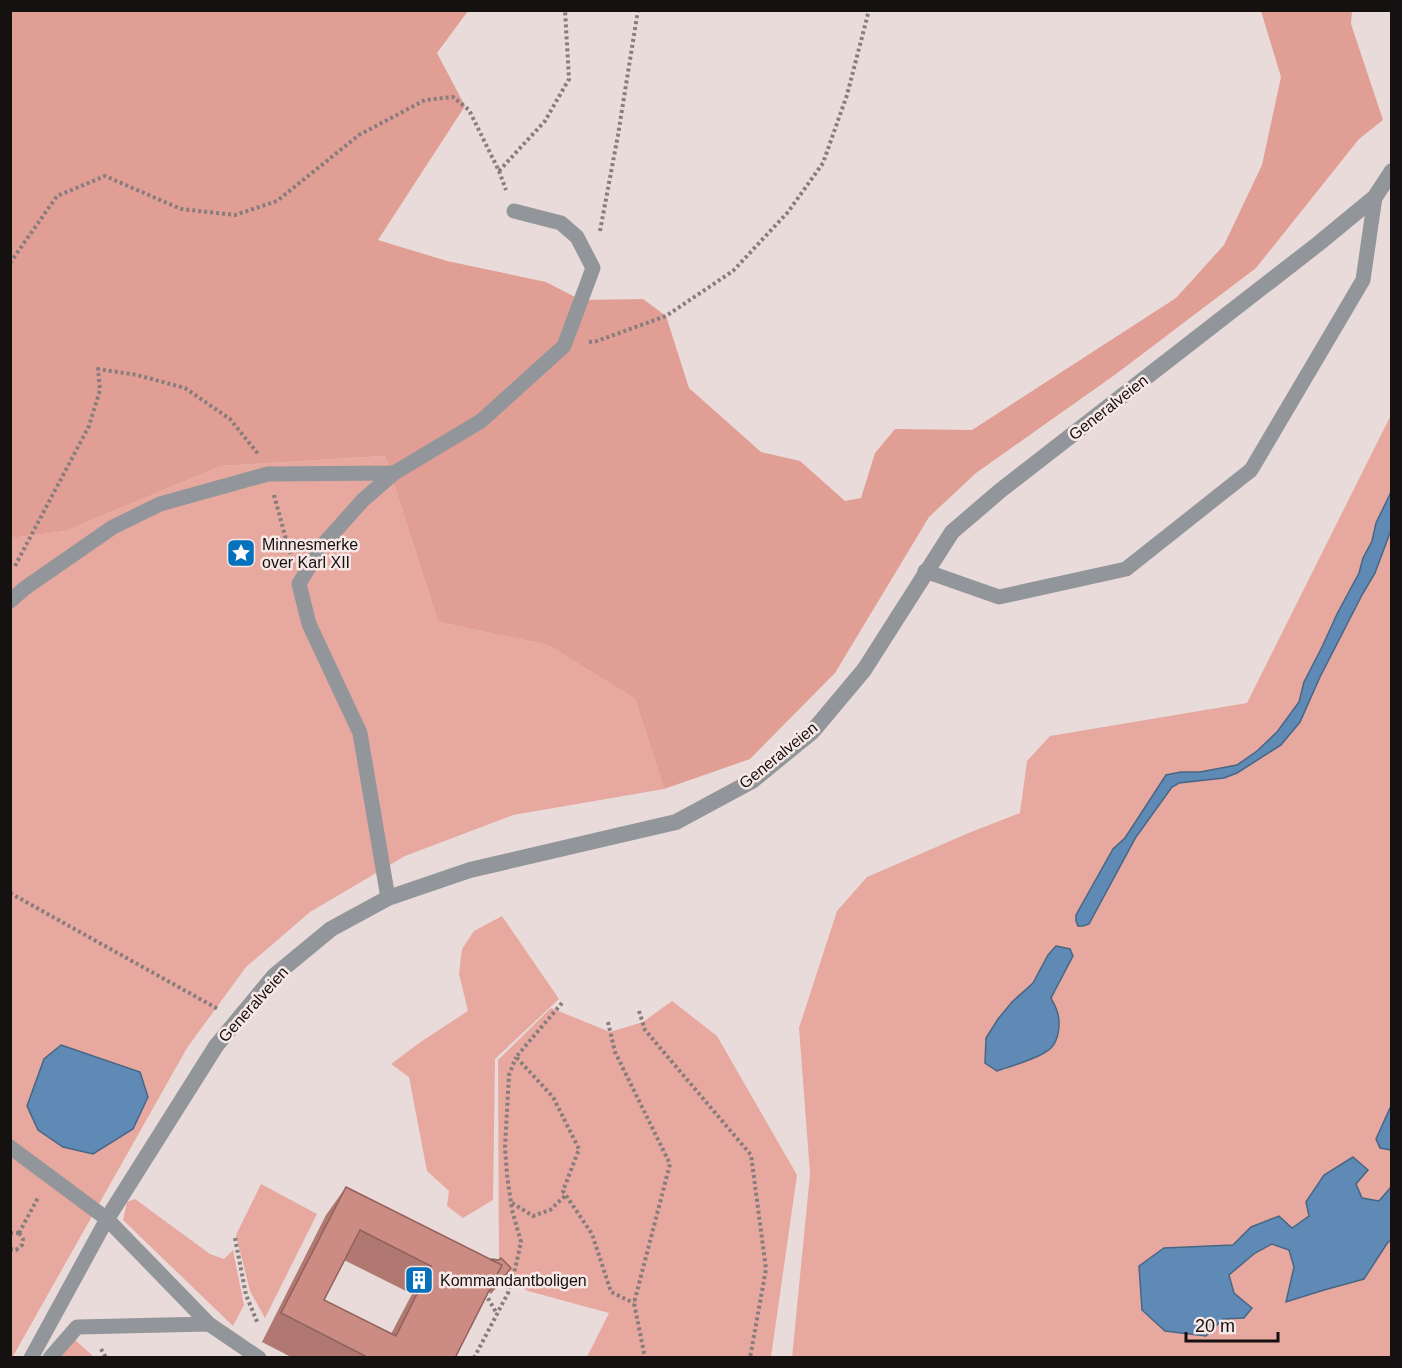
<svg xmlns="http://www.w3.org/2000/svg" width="1402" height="1368" font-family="Helvetica,sans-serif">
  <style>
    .green { fill: #e7a89f }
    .forest { fill: #e19e95 }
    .water { fill: #5e8ab5; stroke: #486684; stroke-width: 1.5 }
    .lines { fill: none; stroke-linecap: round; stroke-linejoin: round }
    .path { stroke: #877d7c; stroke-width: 4; stroke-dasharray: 3 3; stroke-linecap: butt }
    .service { stroke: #92969a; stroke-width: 15 }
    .minor { stroke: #92969a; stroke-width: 16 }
    .wall { fill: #b07871; fill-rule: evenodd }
    .building { fill: #cd8c83; stroke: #90625c; stroke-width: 1.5; fill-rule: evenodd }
    .labels { text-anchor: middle; stroke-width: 5; stroke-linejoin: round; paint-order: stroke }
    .street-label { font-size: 16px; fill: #161111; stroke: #f7e8e6 }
    .poi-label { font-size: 16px; fill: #161111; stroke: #f7e8e6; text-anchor: start }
  </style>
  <rect width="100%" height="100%" fill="#e9dbd9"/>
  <path class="green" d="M1391 415 1392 1108H1390L1380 1148 1391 1150V1187L1380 1201 1362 1198 1356 1184 1292 1228 1251 1227 1233 1245 1164 1248 1223 1319 1244 1318 1252 1308 1234 1293 1229 1275 1255 1253 1272 1244 1289 1250 1294 1267 1286 1302 1324 1290 1364 1279 1388 1242 1391 1241V1357L792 1358 810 1174 799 1028 837 911 867 877 971 832 1020 813 1027 761 1050 736 1247 703Z
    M385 456 438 622 548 645 635 699 664 789 513 815 405 856 310 912 246 967 187 1048 12 1358 10 1357V538L66 531 221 466Z
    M502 916 559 999 495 1059 493 1200 463 1218 447 1206 449 1191 427 1171 409 1077 391 1064 422 1041 468 1011 459 974 462 949 474 931Z
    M672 1001 717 1036 797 1175 771 1357H587L609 1313 528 1291 499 1272 498 1060 551 1008 610 1032 643 1022Z
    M261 1184 317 1214 265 1318 250 1291 236 1235Z
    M135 1199 210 1254 224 1259 233 1250 244 1305 233 1326 123 1220 127 1202Z
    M73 1338 94 1357 55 1358Z"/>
  <path class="forest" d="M10 11H468L437 53 465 106 378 240 447 261 546 282 581 300 643 299 666 316 689 388 761 452 800 461 845 501 861 498 875 453 895 429 972 430 1176 298 1224 245 1262 165 1281 77 1261 11H1352L1351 24 1383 120 1359 139 1256 268 1116 374 976 473 929 517 835 673 750 759 664 789 635 699 548 645 438 622 385 456 221 466 66 531 11 538Z"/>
  <path class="water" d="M1391 492V530L1375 573 1362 595 1320 677 1300 722 1281 745 1237 773 1224 778 1179 783 1172 787 1136 837 1089 924 1083 926H1078L1076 921V915L1113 849 1125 838 1166 775 1181 772H1200L1237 765 1257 751 1277 732 1299 702 1304 682 1322 647 1337 614 1359 573 1363 558 1372 541 1376 523Z
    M1056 946 1070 949 1073 956 1051 998C1053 1002 1056 1007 1057 1011 1061 1022 1059 1040 1051 1048 1041 1058 1011 1066 997 1071L985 1063 986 1038 998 1019 1012 1002 1033 983 1048 955Z
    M61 1045 140 1072 148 1097 133 1129 93 1154 63 1147 38 1130 27 1106 44 1059Z
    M1390 1108H1392L1391 1150 1380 1148 1376 1139Z
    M1353 1157 1368 1170 1356 1184 1362 1198 1379 1201 1391 1187V1241L1388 1242 1364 1279 1324 1290 1286 1302 1294 1267 1289 1250 1272 1244 1255 1253 1229 1275 1234 1293 1252 1308 1244 1318 1223 1319 1206 1336 1165 1331 1142 1310 1139 1266 1164 1248 1233 1245 1251 1227 1279 1216 1292 1228 1309 1216 1306 1202 1324 1175Z"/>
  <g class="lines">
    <path class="path" d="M499 171 545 121 569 79 565 10
      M600 231 618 135 638 10
      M10 263 57 196 105 176 181 209 235 215 277 201 359 135 425 100 453 97 469 110 499 171 506 190
      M589 342 597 341 666 316 733 271 788 212 823 163 847 95 869 10
      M274 495 290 554
      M15 566 89 426 100 390 98 369 137 375 185 388 230 419 259 455
      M10 893 218 1009
      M562 1003 516 1057 553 1097 579 1149 563 1191 592 1234 611 1292 634 1303
      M639 1011 645 1030 751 1155 766 1269 750 1358
      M608 1022 615 1052 670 1164 634 1303 645 1358
      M512 1203 533 1216 550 1210 566 1195
      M10 1233H19
      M19 1233 39 1196
      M235 1238 246 1295 258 1324
      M10 1249 16 1250 22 1245 23 1239 19 1233
      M485 1293 497 1314
      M101 1349 106 1358
      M474 1358 508 1293 515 1269 521 1242 512 1210 507 1175 505 1147 509 1075 516 1057"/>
    <path class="service" d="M925 571 999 597 1126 569 1251 470 1363 280 1375 197
      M10 601 25 588 113 527 160 504 268 474 394 473
      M388 898 360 733 309 624 299 584 320 548 363 500 394 473 481 421 564 346 593 268 577 237 561 223 514 211
      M10 1147 107 1219 209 1324 259 1358
      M31 1358 107 1219
      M50 1358 77 1327 209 1324"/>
    <path class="minor" d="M107 1219 216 1046 274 976 331 929 388 898 470 870 676 822 752 781 812 732 864 670 952 532 1001 490 1318 244 1375 197 1392 171"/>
  </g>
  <path class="wall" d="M346 1187 508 1274 491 1294 488 1291 455 1358H293L262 1342 326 1215ZM344 1260 412 1294 391 1334 324 1300Z"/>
  <path class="building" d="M346 1187 502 1265 455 1358H369L281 1313ZM360 1230 431 1266 396 1336 324 1300Z
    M501 1258 511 1268 495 1288 491 1286 502 1265 491 1260 492 1259 499 1260Z"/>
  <defs>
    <g id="sight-square" transform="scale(1.5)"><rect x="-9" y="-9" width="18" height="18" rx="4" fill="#0371bc" stroke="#f7e8e6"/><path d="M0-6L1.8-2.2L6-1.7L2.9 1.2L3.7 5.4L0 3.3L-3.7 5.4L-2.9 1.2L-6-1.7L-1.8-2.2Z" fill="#fff"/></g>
    <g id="building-square" transform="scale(1.5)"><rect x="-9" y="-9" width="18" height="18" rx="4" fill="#0371bc" stroke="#f7e8e6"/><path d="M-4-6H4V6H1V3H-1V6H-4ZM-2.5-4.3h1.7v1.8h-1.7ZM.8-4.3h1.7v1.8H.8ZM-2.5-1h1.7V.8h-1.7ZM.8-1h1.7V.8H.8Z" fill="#fff"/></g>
  </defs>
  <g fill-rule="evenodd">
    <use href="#sight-square" x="241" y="553"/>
    <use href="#building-square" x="419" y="1280"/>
  </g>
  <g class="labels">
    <g class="street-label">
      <text transform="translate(1108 407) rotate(-38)" y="6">Generalveien</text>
      <text transform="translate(778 755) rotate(-39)" y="6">Generalveien</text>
      <text transform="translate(253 1004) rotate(-48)" y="6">Generalveien</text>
    </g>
    <g class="poi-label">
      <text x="262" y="550">Minnesmerke<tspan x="262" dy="18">over Karl XII</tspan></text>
      <text x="440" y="1286">Kommandantboligen</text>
    </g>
  </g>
  <rect width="1402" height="1368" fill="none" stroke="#161111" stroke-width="24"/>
  <path d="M1186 1332v9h92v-9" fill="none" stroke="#161111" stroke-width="3"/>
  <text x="1195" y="1332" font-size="18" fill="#161111" stroke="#f7e8e6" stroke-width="4.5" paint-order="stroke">20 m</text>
</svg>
